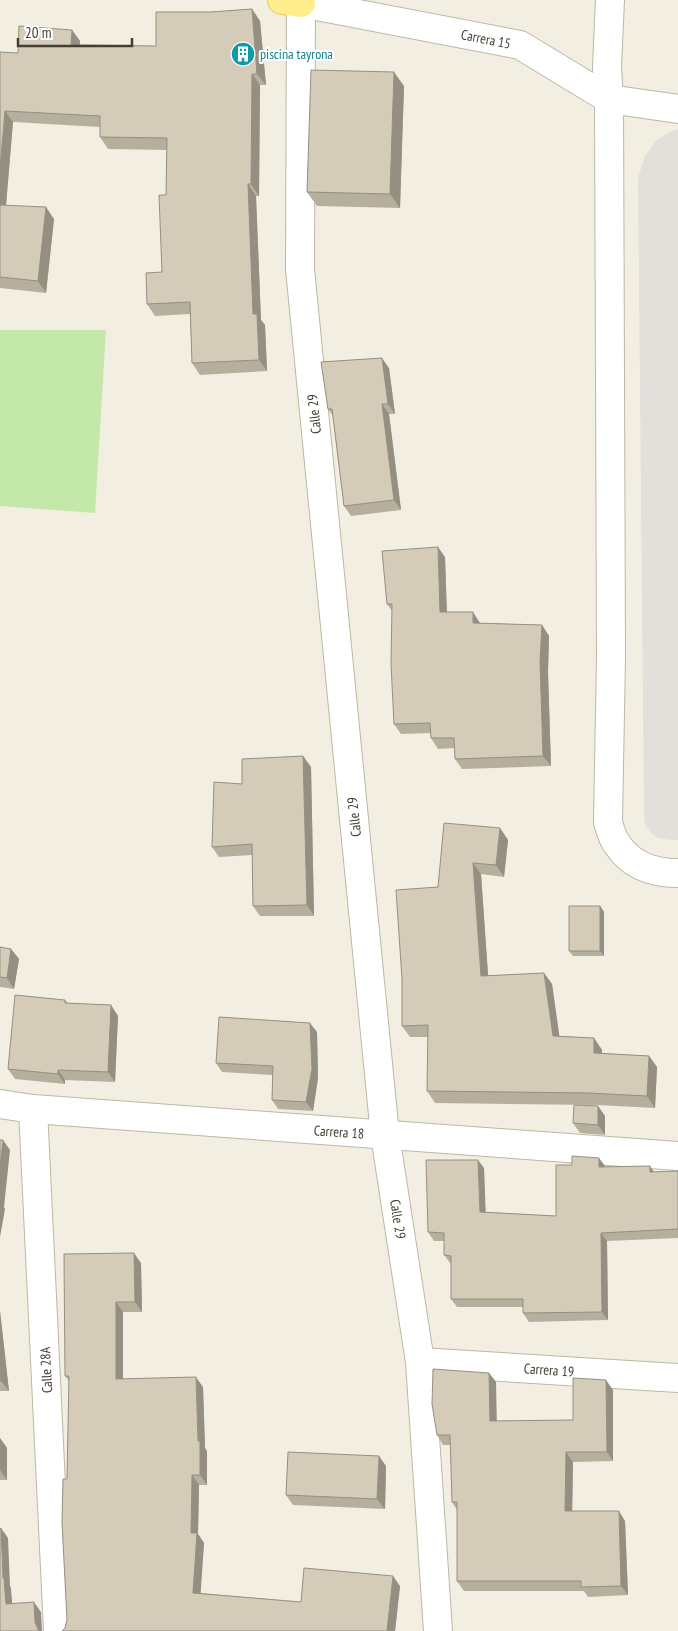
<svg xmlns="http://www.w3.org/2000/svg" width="678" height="1631" font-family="'PT Sans Narrow',sans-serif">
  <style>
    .green { fill: #c4e8a9 }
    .parking { fill: #e2e0db }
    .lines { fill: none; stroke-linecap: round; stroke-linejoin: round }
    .minor-casing { stroke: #bdb8a5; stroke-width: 30 }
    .major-casing { stroke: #e6ce5c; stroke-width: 30 }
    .minor { stroke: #fff; stroke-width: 28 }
    .major { stroke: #ffed8e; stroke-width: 28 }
    .wall { fill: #b6af9e }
    .shaded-wall { fill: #948f81 }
    .building { fill: #d4ccb8; stroke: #948f81 }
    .labels { text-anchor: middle; stroke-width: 4; stroke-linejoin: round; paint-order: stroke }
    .street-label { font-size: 14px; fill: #433f33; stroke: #fff }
    .culture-label { font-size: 14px; fill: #0d838f; stroke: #fff; text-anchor: start }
  </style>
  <rect width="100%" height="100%" fill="#f2efe2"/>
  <path class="green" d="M0 330H106L95 513 0 506Z"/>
  <path class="parking" d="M678 129V840H672L658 838 650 832 645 824 644 812 638 178 645 156 656 141 671 131Z"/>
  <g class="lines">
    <g class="minor-casing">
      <path id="minor" d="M301 0 300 269 385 1135 420 1362 438 1631
        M610 0 607 67 609 99 611 657 608 822C610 829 612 838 617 844 631 866 653 873 678 873
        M301 3 520 45 609 99 678 109
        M0 1104 33 1109 678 1156
        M33 1109 58 1631
        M420 1362 678 1378"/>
    </g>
    <g class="major-casing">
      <path id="major" d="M282 0 301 3"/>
    </g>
    <use href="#minor" class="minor"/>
    <use href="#major" class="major"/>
  </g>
  <path class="wall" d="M252 9 260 21 266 85H260L259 196H256L261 320 265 325 267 371 200 375 192 363 190 314 155 316 147 304 162 272 166 195 167 150 108 149 100 137V127L13 122 6 205 54 219 46 293 0 288V52L18 53 72 30 80 41V45L156 46 211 12Z
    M404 86 400 208 317 206 307 192Z
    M389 368 395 414H389L401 510 351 516 344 506 333 416 328 409Z
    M445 557 447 612 480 623 542 625 549 636 548 672 551 766 462 769 455 759V748L438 749 431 738 430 733 401 734 394 724 392 611 387 604Z
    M303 756 311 767 314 916H260L253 906 252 855 219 857 212 847 242 784Z
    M500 828 508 840 504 877 481 874 488 976 544 973 552 984 559 1036 594 1038 602 1050V1053L649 1056 657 1067 655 1108 597 1105 435 1103 427 1091 428 1037H410L402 1026V979L438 887Z
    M600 906 604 912V956H573L569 951Z
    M0 947 11 949 19 959 14 989 0 987Z
    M65 1000 68 1003 111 1005 118 1016 115 1082 65 1080V1084L15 1079 8 1069Z
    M317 1032 318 1078 313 1111 278 1109 272 1100 273 1075 222 1072 216 1063Z
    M598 1106 605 1116V1135L580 1133 573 1123Z
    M599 1158 605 1167 654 1172 678 1171V1238L607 1241 608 1320 529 1322 523 1313V1307H457L451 1299V1264L444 1255V1241H434L428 1232 484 1168 485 1212 556 1216 572 1165Z
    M141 1263 142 1312H123V1379L203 1387 205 1448 207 1451V1485H199L198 1534 204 1543 200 1593 301 1602 400 1586 395 1631 65 1628 67 1620 69 1381 65 1376Z
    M0 1311 9 1391H0Z
    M489 1373 496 1382V1421L573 1420 613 1390V1461L573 1462 572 1511 625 1521 628 1595 588 1597 584 1591H464L457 1581V1510L452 1502 451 1445H443L437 1435Z
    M0 1438 7 1448V1480H0Z
    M386 1466 385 1509 293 1505 286 1495Z"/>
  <path class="shaded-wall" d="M252 9 260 21 266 85 257 74Z
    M72 30 80 41 79 56 71 45Z
    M394 72 404 86 400 208 390 194Z
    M252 74 260 85 259 196 251 184Z
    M5 111 13 122 5 217 0 209V169Z
    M248 184 256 196 261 320 265 325 267 371 259 360 253 314Z
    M46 207 54 219 46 293 38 281Z
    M382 358 389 368 395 414 388 404Z
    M382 404 389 414 401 510 394 500Z
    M438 547 445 557 447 622 440 612Z
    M473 612 480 623V633L473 623Z
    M542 625 549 636 548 672 551 766 543 756 540 661Z
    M303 756 311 767 314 916 307 905Z
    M500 828 508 840 504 877 496 865Z
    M473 863 481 874 489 988 481 976Z
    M600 906 604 912V956L600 951Z
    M11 949 19 959 14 989 7 978Z
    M544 973 552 984 561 1047 553 1036Z
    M111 1005 118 1016 115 1082 108 1072Z
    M310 1023 317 1032 318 1078 313 1111 306 1102Z
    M594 1038 602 1050V1064L594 1053Z
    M649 1056 657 1067 655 1108 647 1096Z
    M58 1070 65 1080V1084L58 1074Z
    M598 1106 605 1116V1135L598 1125Z
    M3 1140 10 1150 4 1207 5 1209 0 1237V1167Z
    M599 1158 605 1166V1176L599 1167Z
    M478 1160 484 1168 486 1220 480 1212Z
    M650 1166 656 1175 650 1172Z
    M601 1233 607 1241 608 1320 602 1312Z
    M134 1253 141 1263 142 1312 135 1302Z
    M116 1302 123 1312V1389L116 1379Z
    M0 1311 9 1391 1 1381 0 1368Z
    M489 1373 496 1382 497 1430 490 1421Z
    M196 1377 203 1387 205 1448 207 1451V1485L200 1475Z
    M606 1380 613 1390V1461L607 1452Z
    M0 1438 7 1448V1480L0 1470Z
    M566 1452 573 1462 572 1521 565 1511Z
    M379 1456 386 1466 385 1509 377 1499Z
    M192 1475 199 1485 198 1534 204 1543 200 1603 193 1593 191 1533Z
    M619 1511 625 1521 628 1595 621 1586Z
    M1 1528 8 1538 10 1586 11 1588 13 1614 6 1604 3 1578Z
    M393 1576 400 1586 395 1631H387Z
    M34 1602 41 1612 42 1631H39L35 1622Z"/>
  <path class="building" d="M252 9 257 74H252L251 184H248L253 314H257L259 360 192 363 190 302 147 304 146 273 162 272 159 195H166L167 138 100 137V116L5 111 0 169V52L18 53 19 26 72 30 71 45 156 46V12H211Z
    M311 70 394 72 390 194 307 192Z
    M0 205 46 207 38 281 0 277Z
    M382 358 388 404H382L394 500 344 506 332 409H328L321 362Z
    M438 547 440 612H473V623L542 625 540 661 543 756 455 759 454 738H431L430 723 394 724 391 664 392 604H387L382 551Z
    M303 756 307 905 253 906 252 844 212 847 214 782 242 784V759Z
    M444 823 500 828 496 865 473 863 481 976 544 973 553 1036 594 1038V1053L649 1056 647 1096 589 1093 427 1091 428 1025 402 1026V979L396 890 438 887Z
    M569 906H600V951H569Z
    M0 947 11 949 7 978 0 977Z
    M15 995 65 1000V1003L111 1005 108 1072 58 1070V1074L8 1069Z
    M219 1017 310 1023 312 1069 306 1102 272 1100 273 1066 216 1063Z
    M574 1105 598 1106V1125L573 1123Z
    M0 1140H3L0 1167Z
    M572 1156 599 1158V1167L650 1166V1172L678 1171V1229L601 1233 602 1312 523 1313V1299H451V1256L444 1255V1233L428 1232 426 1160H478L480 1212 556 1216V1165H572Z
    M134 1253 135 1302H116V1379L196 1377 198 1441H200V1475H192L191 1533H197L193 1593 301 1602 304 1568 393 1576 387 1631H62L65 1628 67 1620 62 1522 63 1479H67L69 1376H65L64 1254Z
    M0 1368 1 1381H0Z
    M433 1369 489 1373 490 1421 573 1420V1378L606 1380 607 1452H566L565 1511H619L621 1586 581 1587V1581H457V1502H452L450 1435H437L432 1404Z
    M288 1452 379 1456 377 1499 286 1495Z
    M1 1528 3 1578H4L6 1604 34 1602 35 1622 38 1630 40 1631H0V1529Z"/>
  <defs>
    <g id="building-disc" transform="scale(1.25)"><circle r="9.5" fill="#0f9aa8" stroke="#fff"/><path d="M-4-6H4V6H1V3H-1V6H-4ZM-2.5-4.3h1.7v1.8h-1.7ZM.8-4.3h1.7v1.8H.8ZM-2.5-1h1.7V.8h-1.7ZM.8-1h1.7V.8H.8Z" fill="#fff"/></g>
  </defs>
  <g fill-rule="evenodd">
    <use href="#building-disc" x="243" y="54"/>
  </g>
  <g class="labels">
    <g class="street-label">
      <text transform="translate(486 39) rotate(11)" y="5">Carrera 15</text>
      <text transform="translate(314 414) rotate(-96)" y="5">Calle 29</text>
      <text transform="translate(354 817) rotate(-96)" y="5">Calle 29</text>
      <text transform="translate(339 1132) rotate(4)" y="5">Carrera 18</text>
      <text transform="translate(398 1219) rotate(81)" y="5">Calle 29</text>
      <text transform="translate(46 1370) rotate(-93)" y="5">Calle 28A</text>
      <text transform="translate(549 1370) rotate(4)" y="5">Carrera 19</text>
    </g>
    <g class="culture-label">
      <text x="260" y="59">piscina tayrona</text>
    </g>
  </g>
  <path d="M18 38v8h114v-8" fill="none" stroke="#433f33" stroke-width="2.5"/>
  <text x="25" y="38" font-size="15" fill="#433f33" stroke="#ffffff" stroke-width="4" paint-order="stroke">20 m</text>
</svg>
